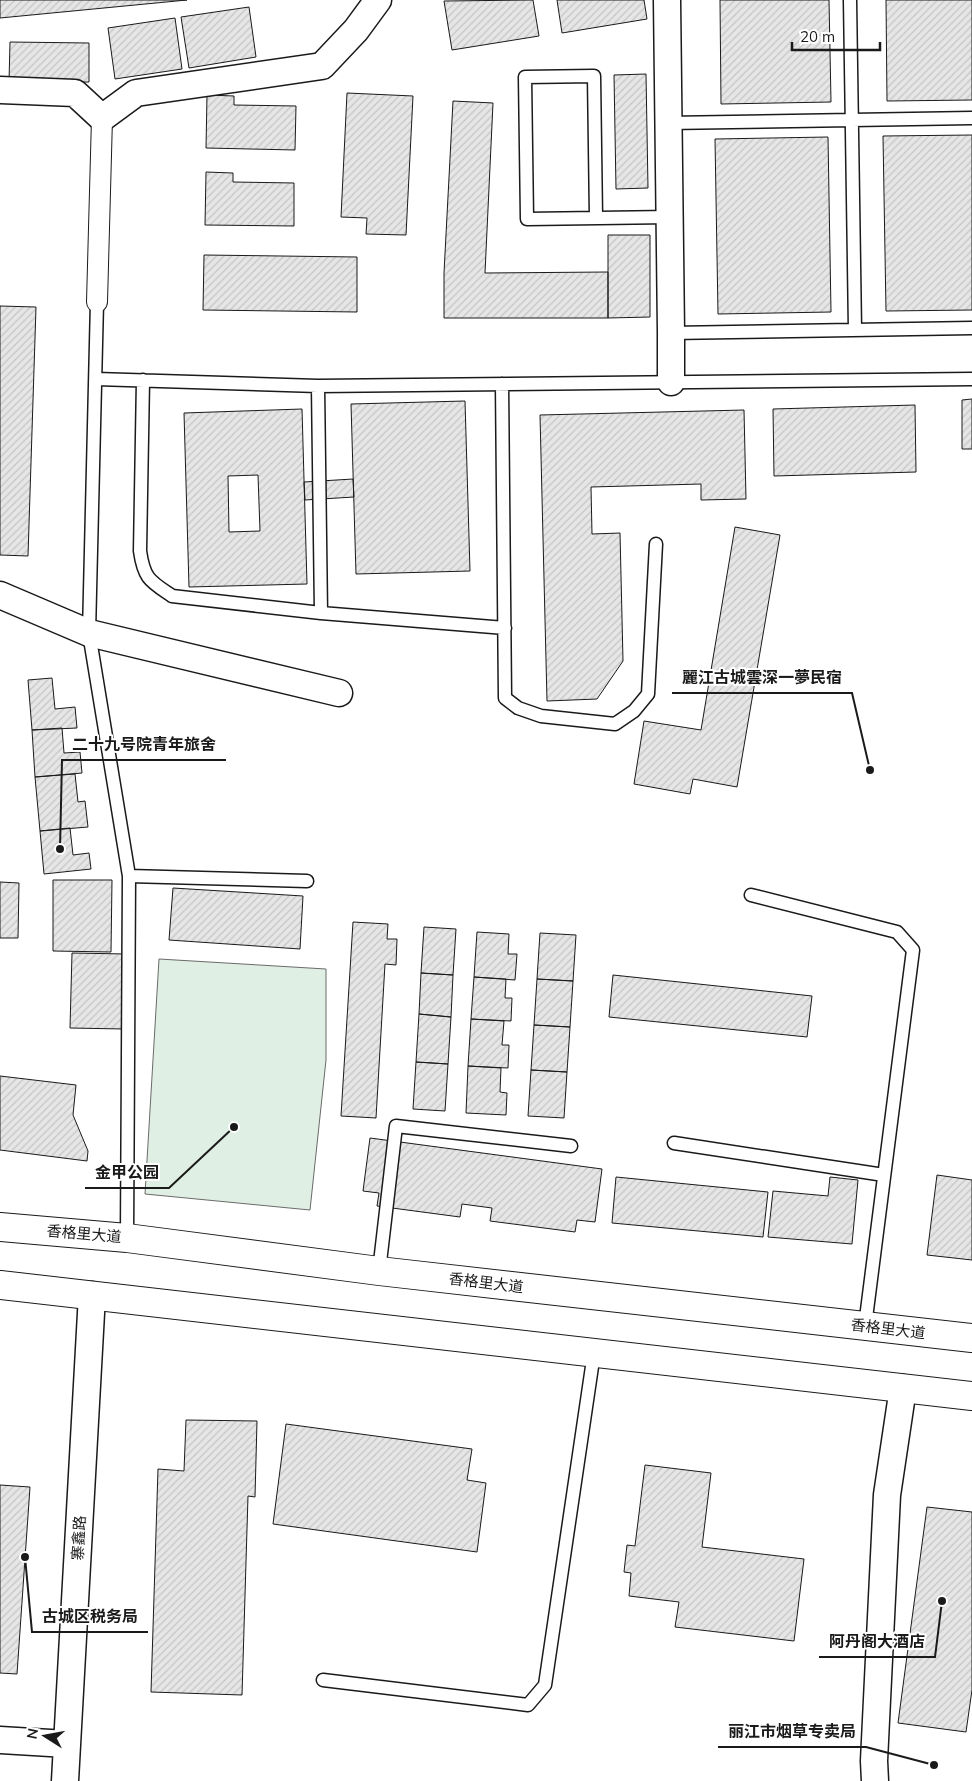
<svg xmlns="http://www.w3.org/2000/svg" width="972" height="1781" font-family="Mulish,'Noto Sans SC',sans-serif">
  <style>
    .park { fill: #e0efe3; stroke: #6a6a6a }
    .building { fill: url(#building-hatch); stroke: #1a1a1a; fill-rule: evenodd }
    .lines { fill: none; stroke-linecap: round; stroke-linejoin: round }
    .service-casing { stroke: #1a1a1a; stroke-width: 15 }
    .pedestrian-casing { stroke: #1a1a1a; stroke-width: 22 }
    .minor-casing { stroke: #1a1a1a; stroke-width: 29 }
    .secondary-casing { stroke: #1a1a1a; stroke-width: 30 }
    .service { stroke: #fff; stroke-width: 12 }
    .pedestrian { stroke: #fff; stroke-width: 20 }
    .minor { stroke: #fff; stroke-width: 26 }
    .secondary { stroke: #fff; stroke-width: 28 }
    .labels { text-anchor: middle; stroke-width: 4; stroke-linejoin: round; paint-order: stroke }
    .street-label { font-size: 15px; fill: #1a1a1a; stroke: #fff }
    .leader { fill: none; stroke: #1a1a1a; stroke-width: 2 }
    .callout-dot { fill: #1a1a1a; stroke: #fff; stroke-width: 2 }
    .callout-label { font-size: 16px; text-anchor: middle; font-weight: bold; fill: #1a1a1a; stroke: #fff; stroke-width: 4; stroke-linejoin: round; paint-order: stroke }
  </style>
  <defs>
    <pattern id="building-hatch" width="6" height="6" patternUnits="userSpaceOnUse" patternTransform="scale(1.25)"><rect width="6" height="6" fill="#e6e6e6"/><path d="M-1 1l2-2M0 6l6-6M5 7l2-2" fill="none" stroke="#c5c5c5"/></pattern>
  </defs>
  <rect width="100%" height="100%" fill="#fff"/>
  <path class="park" d="M159 959 326 969V1060L310 1210 145 1194Z"/>
  <path class="building" d="M0 0H187L0 18Z
    M533 0 539 36 452 50 444 1Z
    M557 0H644L647 19 562 33Z
    M720 0H829L831 102 721 104Z
    M886 0H972V100L887 101Z
    M249 7 256 57 189 68 181 17Z
    M175 18 182 69 115 79 108 28Z
    M10 42 89 43V82H9Z
    M646 74 648 188 616 189 614 75Z
    M347 93 413 96 406 235 366 234 367 218 341 217Z
    M207 95 234 96V105L296 106 295 150 206 148Z
    M453 101 493 103 485 273 608 272V318H444V273Z
    M972 135V310L886 311 883 136Z
    M828 137 831 312 718 314 715 139Z
    M206 172 233 173V182L294 183V226L205 225Z
    M608 235H650V317L608 318Z
    M204 255 357 257V312L203 310Z
    M0 306 36 307 28 556 0 555Z
    M972 399V449H962V400Z
    M465 401 470 571 356 574 351 404Z
    M915 405 916 472 774 476 773 409Z
    M302 409 307 584 189 587 184 413ZM258 475 260 531 229 532 228 476Z
    M744 410 746 499 701 500V484L591 487 592 534 620 533 623 661 597 699 547 701 540 415Z
    M353 479 354 497 305 500 304 482Z
    M735 527 780 535 737 787 693 779 690 794 634 784 644 721 701 730Z
    M52 678 55 709 75 707 77 728 32 730 28 680Z
    M62 728 64 753 80 752 82 773 35 777 32 730Z
    M75 774 78 802 85 801 88 827 40 831 35 777Z
    M70 828 73 855 89 853 91 869 44 874 40 831Z
    M53 880H112L111 952 53 951Z
    M0 882 19 883 18 938H0Z
    M173 888 303 896 300 949 169 940Z
    M353 922 388 924 387 939H397L396 965 385 964 376 1118 341 1116Z
    M424 927 456 929 453 975 421 973Z
    M477 932 509 934 508 954H517L515 980 474 977Z
    M540 933 576 935 573 981 537 979Z
    M72 953 126 954 124 1029 70 1028Z
    M421 973 453 975 451 1017 419 1014Z
    M613 975 812 996 807 1037 609 1017Z
    M474 977 506 979 505 998H512L511 1021 471 1019Z
    M537 979 573 981 570 1027 534 1025Z
    M419 1014 451 1017 448 1064 416 1062Z
    M471 1019 504 1021 502 1045H509L508 1068 468 1066Z
    M534 1025 570 1027 567 1072 531 1070Z
    M416 1062 448 1064 445 1111 413 1109Z
    M468 1066 501 1068 500 1092 507 1093 506 1115 466 1113Z
    M531 1070 567 1072 564 1118 528 1116Z
    M0 1076 76 1085 73 1115 88 1151 87 1161 0 1150Z
    M370 1138 602 1169 595 1222 577 1220 575 1232 490 1221 492 1208 462 1204 460 1217 377 1206 379 1193 363 1191Z
    M937 1175 972 1180V1260L927 1255Z
    M616 1177 768 1192 763 1237 612 1223Z
    M830 1177 858 1180 852 1244 768 1237 773 1191 828 1196Z
    M186 1420 257 1421 255 1497 248 1496 242 1695 151 1692 158 1469 184 1471Z
    M286 1424 472 1449 467 1480 486 1483 477 1552 273 1524Z
    M645 1465 711 1473 702 1547 804 1559 794 1641 675 1627 679 1602 629 1596 631 1573 624 1572 627 1545 635 1546Z
    M0 1485 30 1487 17 1674 0 1673Z
    M927 1507 972 1512V1690L966 1732 898 1723Z"/>
  <g class="lines">
    <g class="service-casing">
      <path id="service" d="M850 0 855 330
        M668 123 972 118
        M596 218 594 76 525 77 527 219 670 217
        M97 302 89 633 129 876 307 881
        M671 333 972 328
        M96 379 318 386 972 379
        M143 380 140 551C144 579 150 581 172 596L321 613 505 628
        M502 384 505 698 518 708 541 716 615 724 634 711 648 694 656 544
        M318 386 321 613
        M751 895 897 932 913 950 865 1326
        M674 1143 884 1175
        M127 1238 129 876
        M379 1271 396 1126 571 1146
        M323 1680 528 1705 545 1685 594 1353"/>
    </g>
    <g class="pedestrian-casing">
      <path id="pedestrian" d="M97 302 102 118"/>
    </g>
    <g class="minor-casing">
      <path id="minor" d="M667 0 671 333V382
        M0 90 75 93 102 118 136 93 322 66 356 30 378 0
        M0 595 89 633 339 693
        M0 1740 67 1744
        M65 1781 92 1295
        M875 1781 874 1761 887 1495 903 1388"/>
    </g>
    <g class="secondary-casing">
      <path id="secondary" d="M0 1227 127 1238 379 1271 972 1338
        M0 1285 972 1396"/>
    </g>
    <use href="#service" class="service"/>
    <use href="#pedestrian" class="pedestrian"/>
    <use href="#minor" class="minor"/>
    <use href="#secondary" class="secondary"/>
  </g>
  <g class="labels">
    <g class="street-label">
      <text transform="translate(84 1234) rotate(5)" y="5">香格里大道</text>
      <text transform="translate(486 1283) rotate(7)" y="5">香格里大道</text>
      <text transform="translate(888 1329) rotate(7)" y="5">香格里大道</text>
      <text transform="translate(79 1538) rotate(-87)" y="5">寨鑫路</text>
    </g>
  </g>
  <path class="leader" d="M870 770L852 693H672M60 849L62 760H226M234 1127L169 1188H85M25 1557L32 1632H148M942 1601L935 1657H819M934 1765L866 1747H718"/>
  <g class="callout-dot">
    <circle cx="870" cy="770" r="5"/>
    <circle cx="60" cy="849" r="5"/>
    <circle cx="234" cy="1127" r="5"/>
    <circle cx="25" cy="1557" r="5"/>
    <circle cx="942" cy="1601" r="5"/>
    <circle cx="934" cy="1765" r="5"/>
  </g>
  <g class="callout-label">
    <text x="762" y="683">麗江古城雲深一夢民宿</text>
    <text x="144" y="750">二十九号院青年旅舍</text>
    <text x="127" y="1178">金甲公园</text>
    <text x="90" y="1622">古城区税务局</text>
    <text x="877" y="1647">阿丹阁大酒店</text>
    <text x="792" y="1737">丽江市烟草专卖局</text>
  </g>
  <g transform="translate(45 1736) rotate(281)" stroke="#ffffff" stroke-width="4" paint-order="stroke">
  <path d="M0-4L9 19L0 12L-9 19Z" fill="#1a1a1a"/>
  <text y="-8" font-size="14" font-weight="bold" text-anchor="middle" fill="#1a1a1a">N</text>
  </g>
  <path d="M792 42v8h88v-8" fill="none" stroke="#1a1a1a" stroke-width="2.5"/>
  <text x="800" y="42" font-size="15" fill="#1a1a1a" stroke="#ffffff" stroke-width="4" paint-order="stroke">20 m</text>
</svg>
